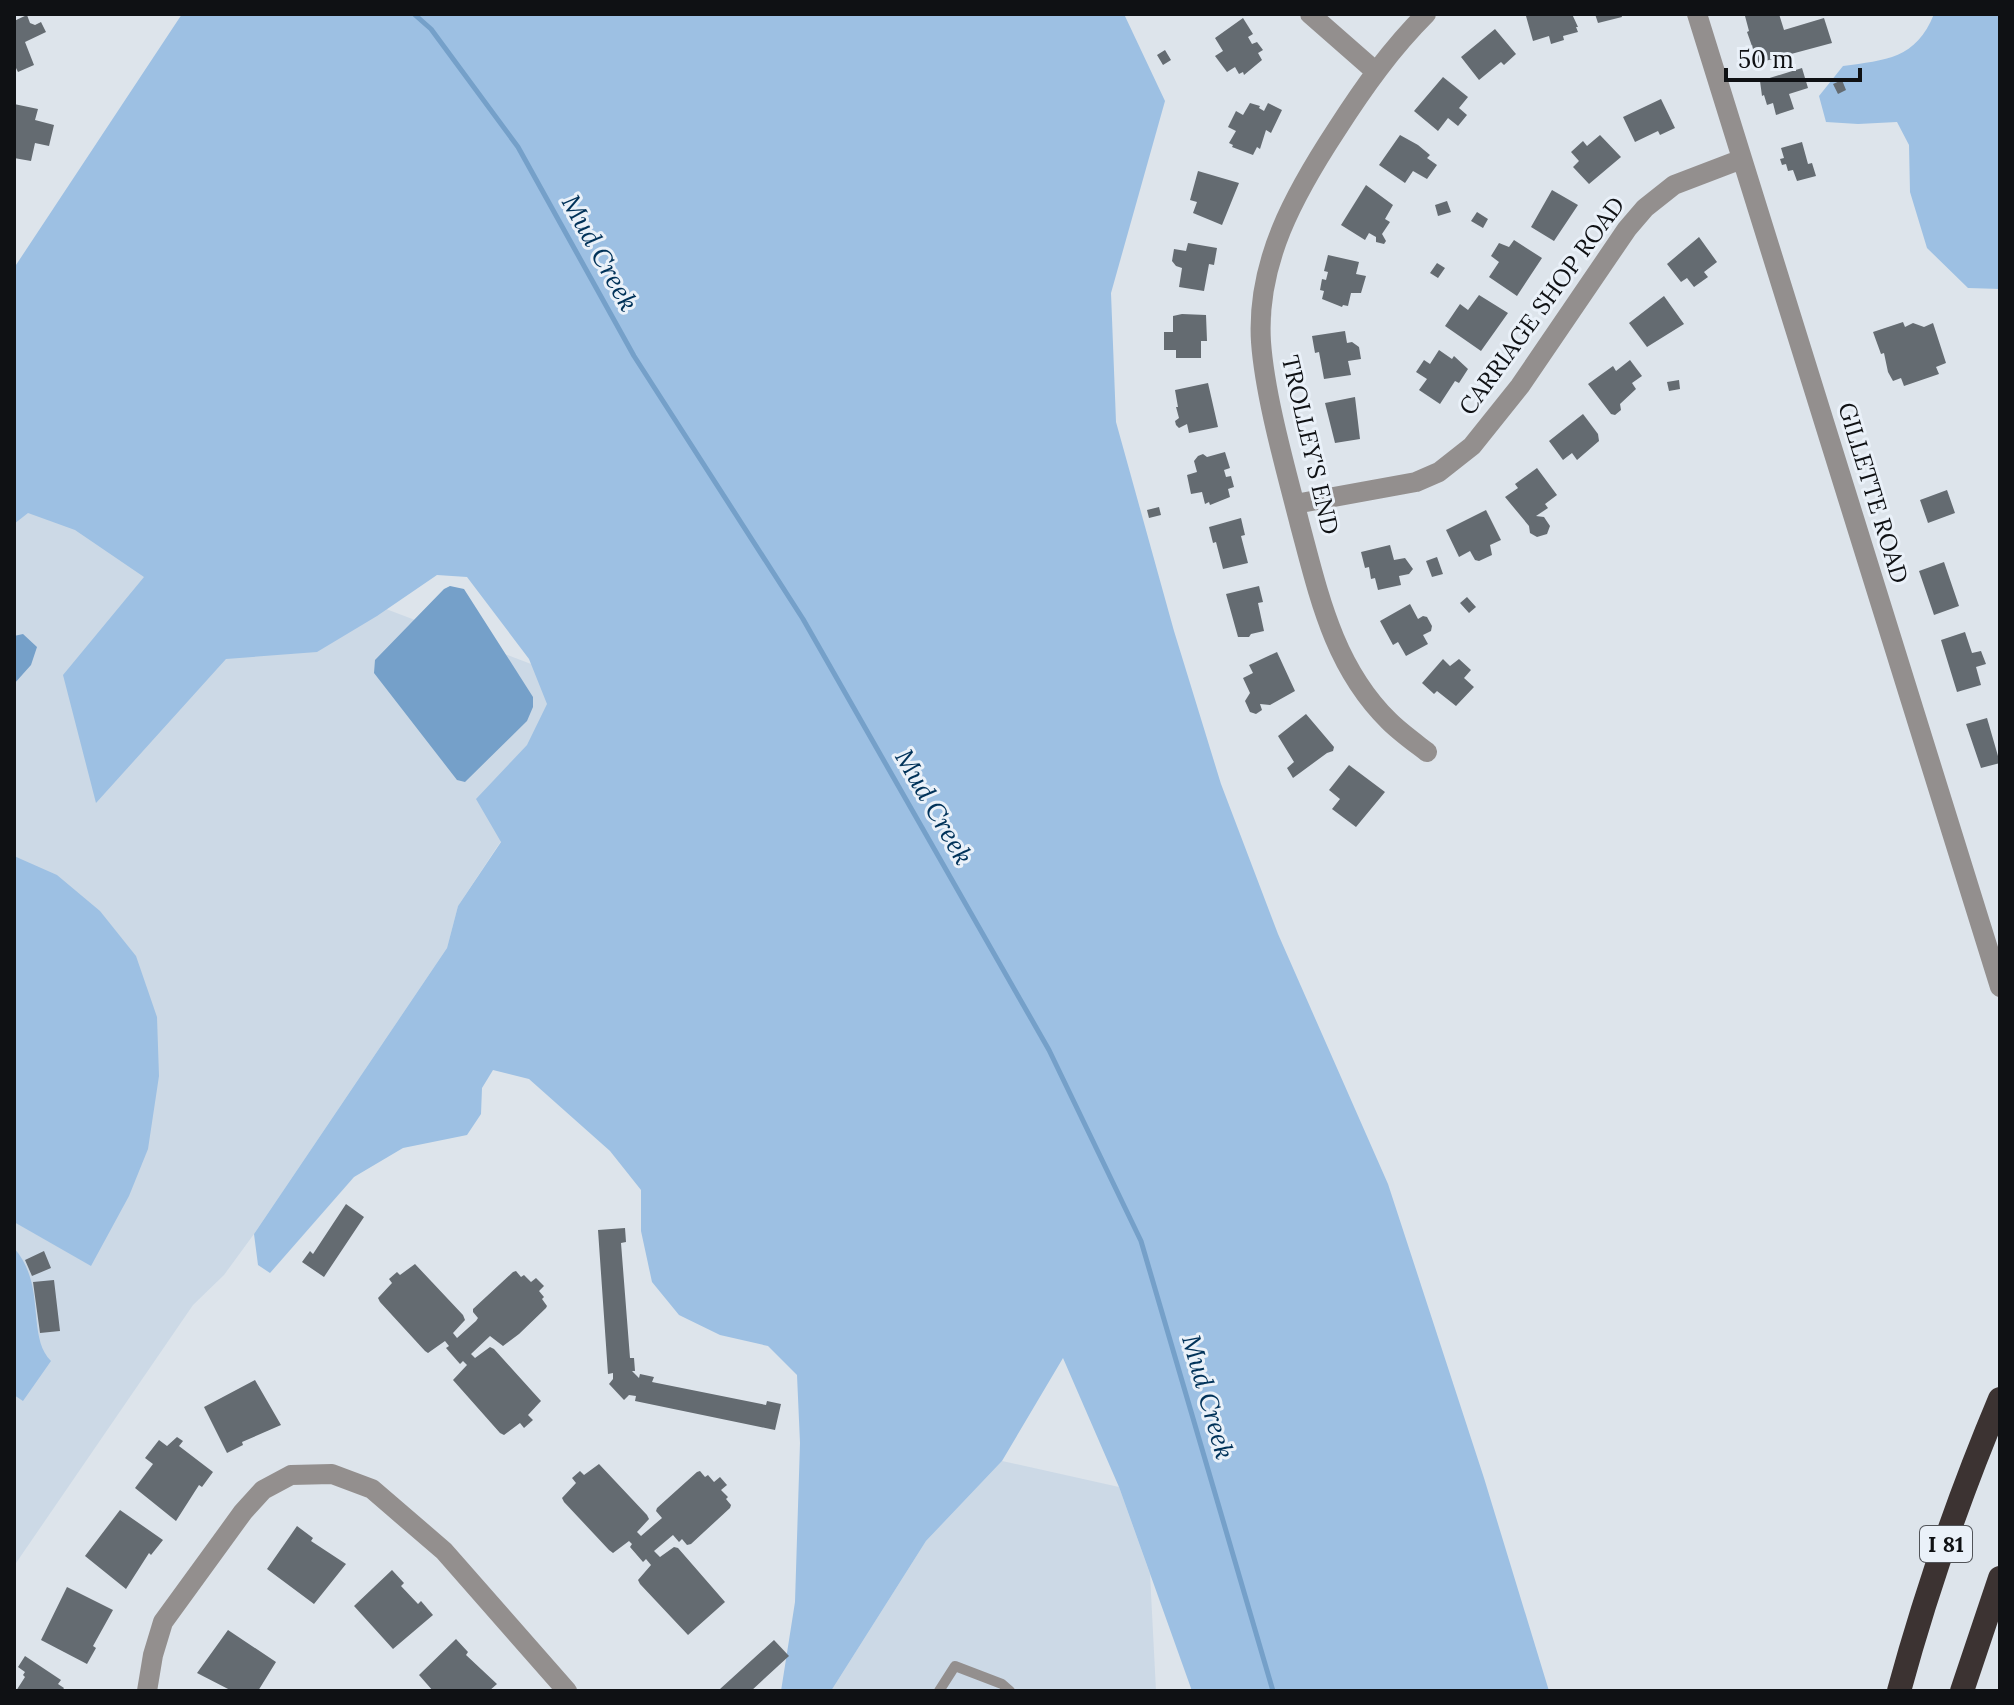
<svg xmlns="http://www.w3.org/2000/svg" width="2014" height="1705" font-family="Lora,serif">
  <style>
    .built { fill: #ccd9e6 }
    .green { fill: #9dc0e3 }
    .water { fill: #75a0c9 }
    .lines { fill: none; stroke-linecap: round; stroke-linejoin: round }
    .stream { stroke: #75a0c9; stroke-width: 5 }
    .building { fill: #646b71 }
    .lane { stroke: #938f8e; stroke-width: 10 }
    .street { stroke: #938f8e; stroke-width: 20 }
    .highway { stroke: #3c3332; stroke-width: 24 }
    .labels { text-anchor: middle; stroke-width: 6; stroke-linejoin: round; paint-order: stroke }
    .shield { fill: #eaf1f9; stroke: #515459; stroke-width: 2 }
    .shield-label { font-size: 22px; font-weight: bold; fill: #0f1114 }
    .street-label { font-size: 24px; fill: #0f1114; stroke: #eaf1f9 }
    .water-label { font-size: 26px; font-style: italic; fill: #003259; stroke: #eaf1f9 }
  </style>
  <rect width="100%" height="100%" fill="#dde4eb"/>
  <path class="built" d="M14 468 592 687 501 841 458 906 447 948 254 1234 224 1275 193 1305 14 1566Z
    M1002 1461 1119 1487 1150 1574 1156 1691H831L926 1541Z"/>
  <path class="green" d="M182 14H1124L1165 101 1111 293 1116 422 1174 631 1221 784 1278 934 1388 1184 1484 1478 1549 1691H1192L1119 1487 1063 1358 1002 1461 926 1541 831 1691H781L795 1602 800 1443 797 1375 768 1346 720 1335 679 1315 652 1282 641 1231V1190L610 1151 529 1079 493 1070 482 1088 481 1114 467 1135 403 1148 354 1177 270 1273 258 1265 254 1234 447 948 458 906 501 842 476 799 527 745 547 704 529 659 467 577 437 575 377 616 317 652 226 659 96 803 63 675 144 577 75 530 28 513 14 524V268Z
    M1934 14H2000V289L1968 288 1927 248 1910 192 1909 145 1897 122 1858 124 1826 122 1819 96 1843 66C1886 60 1916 59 1934 14Z
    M14 856 57 875 100 911 136 956 157 1017 159 1076 148 1149 129 1196 91 1266 14 1222Z
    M14 1248C47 1285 26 1336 51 1361L23 1401 14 1395Z"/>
  <path class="water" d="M450 586 464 589 533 697V707L527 721 465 782 457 780 374 673 375 660 444 589Z
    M23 634 37 647 31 665 14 684V636Z"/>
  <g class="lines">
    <path class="stream" d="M414 14 431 29 518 147 634 356 803 619 1049 1050 1141 1241 1273 1691"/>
  </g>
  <path class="building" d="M1533 14H1572L1578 27H1576L1578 32 1563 36 1564 40 1551 44 1549 36 1533 41 1526 16Z
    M1595 14H1621L1622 17 1598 23Z
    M1753 14H1779L1784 30 1824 18 1832 43 1758 63 1747 32 1749 31 1745 16Z
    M27 15 30 23 35 25 41 22 46 32 25 42 34 65 18 72 14 64V21Z
    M1243 18 1253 34 1248 37 1252 44 1257 42 1263 50 1258 53 1262 60 1244 75 1243 72 1239 74 1235 67 1227 72 1215 56 1223 51 1215 38Z
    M1495 29 1516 54 1504 65 1501 62 1479 80 1461 57Z
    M1165 50 1171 60 1163 65 1157 55Z
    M1802 68 1808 88 1789 94 1794 109 1776 115 1773 103 1767 105 1764 95 1762 96 1760 81Z
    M1443 77 1468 97 1459 108 1467 115 1458 126 1448 118 1438 131 1414 111Z
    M1842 80 1846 90 1838 94 1833 84Z
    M1661 99 1675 128 1660 135 1658 131 1635 142 1623 117Z
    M1250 103 1260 106 1259 108 1264 111 1268 103 1282 110 1271 133 1266 130 1260 149 1257 147 1253 155 1232 147 1233 145 1229 143 1236 131 1228 127 1236 111 1243 115Z
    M14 104 38 109 35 120 54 125 49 146 35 143 31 161 14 158Z
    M1400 135 1418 145 1430 155 1427 158 1437 165 1427 179 1413 171 1405 183 1379 165Z
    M1600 135 1621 157 1589 184 1573 167 1579 161 1571 152 1583 141 1587 146Z
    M1802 142 1808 164 1812 163 1816 176 1797 181 1793 170 1788 171 1786 164 1782 165 1780 159 1784 158 1781 148Z
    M1198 171 1239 183 1222 225 1193 213 1197 202 1190 200Z
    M1366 185 1393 205 1385 219 1390 222 1382 234 1386 241 1384 244 1376 242V237L1369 233 1365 240 1341 225Z
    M1552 190 1578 205 1554 241 1531 227Z
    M1447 201 1451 212 1438 216 1435 205Z
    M1477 212 1488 219 1483 228 1471 221Z
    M1699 237 1717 262 1704 272 1708 277 1694 287 1687 278 1681 282 1667 264Z
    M1514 240 1542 258 1517 296 1489 277 1499 262 1491 256 1499 243 1509 247Z
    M1188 243 1217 248 1214 265 1209 264 1204 291 1179 287 1182 268 1176 266 1172 261 1174 249 1186 251Z
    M1328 255 1359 262 1356 274 1366 276 1361 293H1351L1348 306 1343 305 1342 307 1322 299 1324 291 1320 290 1322 279 1326 280 1328 272 1324 271Z
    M1437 263 1445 268 1438 278 1430 273Z
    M1479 295 1508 313 1481 351 1445 326 1460 304 1468 310Z
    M1664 296 1684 324 1647 347 1629 323Z
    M1182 314 1206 315 1207 341H1201V358H1176V350H1164V332H1173V316Z
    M1903 322 1905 327 1913 323 1924 327 1933 323 1946 363 1936 367 1939 374 1904 386 1901 378 1893 381 1888 372 1884 353 1881 354 1873 332Z
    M1345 331 1347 343 1352 342 1359 347 1361 359 1348 361 1351 375 1324 379 1319 352 1315 353 1312 336Z
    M1439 350 1452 359 1454 356 1468 369 1459 383 1455 381 1440 404 1419 390 1427 379 1416 372 1424 360 1430 364Z
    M1630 360 1642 376 1632 383 1636 389 1620 404 1621 410 1615 415 1611 414 1588 384 1613 366 1616 371Z
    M1679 380 1680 389 1669 391 1667 382Z
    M1208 383 1218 427 1189 433 1187 424 1179 428 1176 425 1175 421 1179 418 1176 407H1178L1175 390Z
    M1355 397 1360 439 1335 443 1325 403Z
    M1583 414 1598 434 1599 441 1577 460 1572 453 1563 460 1549 441Z
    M1225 452 1230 468 1224 470 1226 477 1231 476 1234 487 1228 489 1230 497 1210 505 1209 502 1205 504 1202 492 1191 494 1187 475 1197 472 1194 461 1198 456 1203 454 1207 457Z
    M1537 468 1557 495 1545 504 1548 508 1536 516 1544 517 1550 526 1547 534 1537 537 1530 533 1529 526 1505 497 1518 488 1515 484Z
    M1947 490 1955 513 1928 523 1920 500Z
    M1159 507 1161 515 1149 518 1147 510Z
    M1486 510 1501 540 1490 545 1492 555 1479 561 1475 560 1470 551 1459 557 1446 530Z
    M1241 518 1245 535 1241 536 1248 563 1223 569 1216 542 1213 543 1209 527Z
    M1390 545 1394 560 1405 558 1413 569 1409 574 1399 576 1401 585 1378 590 1375 578 1371 579 1369 567 1365 568 1361 552Z
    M1437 557 1443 574 1432 577 1426 561Z
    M1944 562 1959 606 1934 615 1919 571Z
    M1259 586 1263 602 1258 603 1264 631 1251 634 1249 637H1238L1226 594Z
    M1467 597 1476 607 1469 613 1460 603Z
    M1410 604 1418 619 1423 616 1427 617 1432 626 1431 631 1423 635 1428 644 1406 656 1398 642 1393 645 1380 621Z
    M1965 632 1972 653 1981 651 1986 664 1976 667 1981 685 1957 692 1941 640Z
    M1277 652 1295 691 1270 705 1260 704 1262 710 1256 714 1250 712 1245 701 1250 693 1243 678 1253 673 1249 665Z
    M1443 659 1450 666 1459 659 1471 670 1464 678 1474 687 1456 706 1437 691 1434 694 1422 683Z
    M1306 714 1334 747 1333 751 1327 753 1293 778 1287 768 1294 762 1278 736Z
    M1987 718 2000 763 1981 768 1966 724Z
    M1349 765 1385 792 1356 827 1332 809 1340 799 1329 790Z
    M346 1204 364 1217 324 1277 302 1262 310 1251 313 1254Z
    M625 1228 626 1242 621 1243 630 1358H634L635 1371H632L639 1378 640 1374 654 1377 652 1382 766 1405 767 1401 781 1404 775 1430 635 1401 636 1396 629 1395 624 1400 609 1384 613 1379V1373L608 1374 598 1230Z
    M44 1251 51 1268 32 1276 25 1260Z
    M415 1264 463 1315 465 1320 453 1333 457 1338 476 1321 478 1318 473 1312V1309L513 1272 516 1271 521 1277 524 1275 531 1282 536 1278 544 1286 539 1291 544 1297 542 1299 547 1306 546 1308 519 1334 503 1346 490 1336 471 1354 475 1358 490 1347 494 1349 541 1401 528 1415 533 1420 524 1428 520 1423 504 1435 500 1433 453 1380 467 1365 463 1361 460 1364 446 1348 449 1346 445 1341 428 1353 425 1351 380 1302 378 1298 392 1283 389 1279 397 1272 400 1275Z
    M54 1280 60 1331 40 1333 33 1282Z
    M255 1380 281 1425 242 1442 243 1445 227 1453 204 1407Z
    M177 1437 183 1441 179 1446 213 1472 202 1487 199 1485 176 1521 135 1488 153 1464 145 1458 159 1440 167 1446Z
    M599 1464 647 1515 649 1519 637 1532 641 1536 662 1518 656 1511 657 1508 697 1472 700 1471 705 1477 708 1475 714 1482 720 1477 727 1485 721 1490 728 1497 726 1499 731 1505 730 1508 691 1544 687 1545 682 1539 679 1542 673 1535 654 1551 660 1557 674 1547 678 1548 725 1602 688 1635 640 1584 638 1580 651 1565 646 1559 643 1562 630 1547 632 1544 629 1541 613 1553 609 1550 564 1502 562 1498 576 1483 572 1478 580 1471 584 1475Z
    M120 1510 163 1540 151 1555 149 1553 126 1589 85 1556Z
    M297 1526 313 1538 311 1541 346 1564 314 1604 267 1569Z
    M392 1570 404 1583 401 1586 418 1604 421 1601 433 1615 393 1649 354 1606Z
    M67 1587 113 1610 93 1646 96 1648 87 1664 41 1640Z
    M228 1630 276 1662 258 1691H232L197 1673Z
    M456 1639 468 1652 466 1655 497 1684 489 1691H433L419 1675Z
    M774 1640 789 1656 751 1691H722L720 1689Z
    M25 1656 61 1680 58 1684 64 1688 62 1691H16L25 1677 23 1675 25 1672 18 1667Z"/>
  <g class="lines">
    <path class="lane" d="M939 1691 955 1666 1002 1684 1010 1691"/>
    <path class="street" d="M1310 14 1375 71
      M1426 14C1391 49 1364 87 1337 129 1295 193 1256 262 1261 342 1265 397 1286 470 1300 525 1319 596 1334 667 1389 721 1400 732 1414 742 1427 752
      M1697 14 2000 987
      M1295 504 1416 482 1439 472 1472 446 1520 386 1627 229 1645 208 1674 185 1742 159
      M147 1691 153 1655 163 1622 243 1512 263 1490 291 1475 332 1474 372 1489 444 1551 567 1691"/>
    <path class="highway" d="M1899 1691C1926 1592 1960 1494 2000 1399
      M1962 1691 2000 1578"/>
  </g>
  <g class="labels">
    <rect class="shield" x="1920" y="1526" width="52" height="36" rx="6"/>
    <g class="shield-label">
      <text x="1946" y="1552">I 81</text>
    </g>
    <g class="street-label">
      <text transform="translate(1542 306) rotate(-54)" y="8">CARRIAGE SHOP ROAD</text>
      <text transform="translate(1310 445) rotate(77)" y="8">TROLLEY'S END</text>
      <text transform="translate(1873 493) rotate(73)" y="8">GILLETTE ROAD</text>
    </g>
    <g class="water-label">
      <text transform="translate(600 253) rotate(61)" y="9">Mud Creek</text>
      <text transform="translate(934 807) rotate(60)" y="9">Mud Creek</text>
      <text transform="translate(1208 1397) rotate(74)" y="9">Mud Creek</text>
    </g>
  </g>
  <rect width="2014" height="1705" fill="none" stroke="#0f1114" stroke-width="32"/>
  <path d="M1726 68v12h134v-12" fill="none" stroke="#0f1114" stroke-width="4"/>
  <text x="1738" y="68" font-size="24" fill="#0f1114" stroke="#eaf1f9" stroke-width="6" paint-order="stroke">50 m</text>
</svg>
